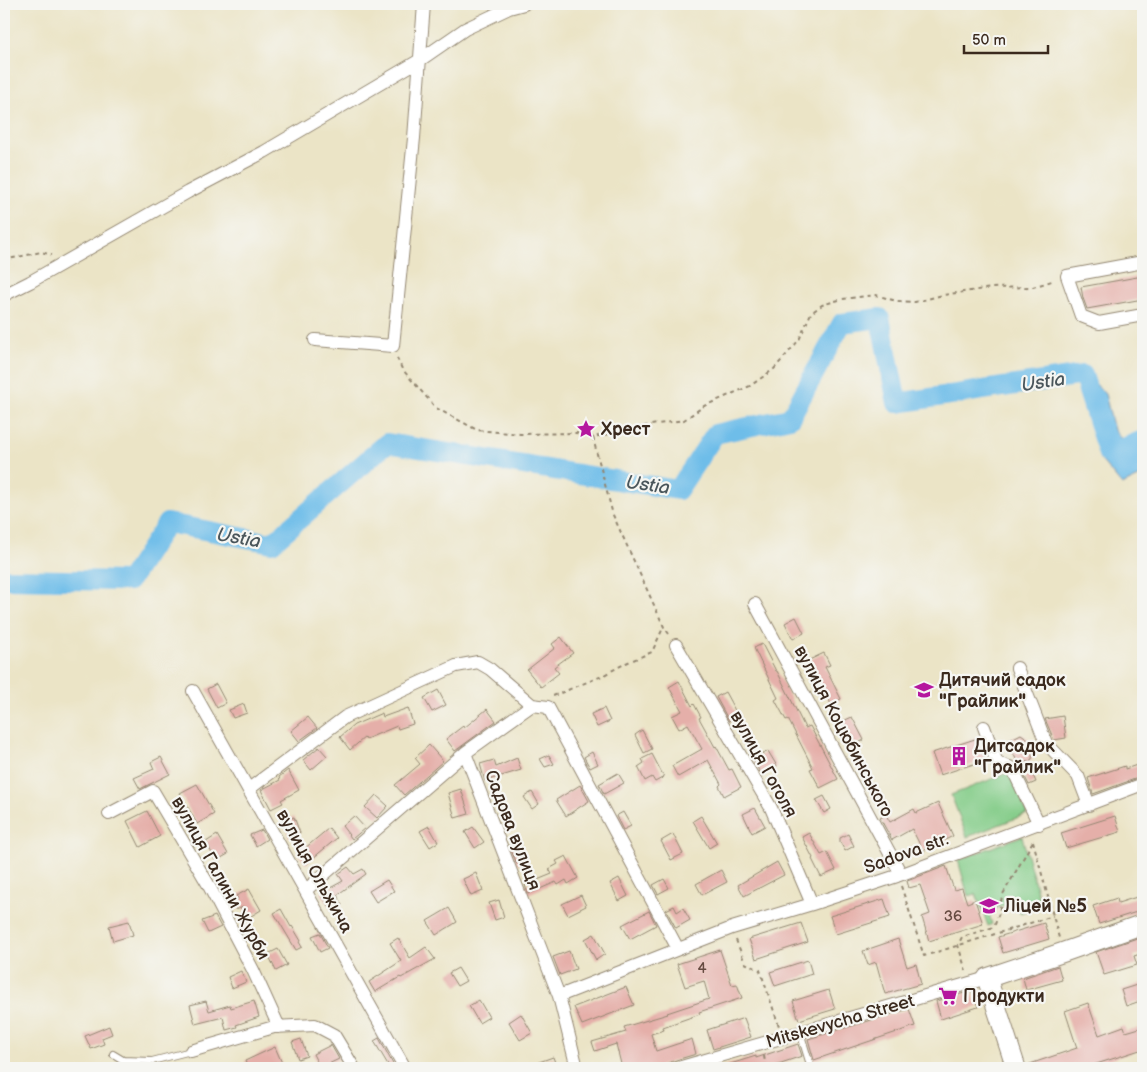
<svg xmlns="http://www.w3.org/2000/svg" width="1147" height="1072" font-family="'Balsamiq Sans',sans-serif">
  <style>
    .green { fill: #83cc88; stroke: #5f7b53 }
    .water { fill: #6ebde9; stroke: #547484 }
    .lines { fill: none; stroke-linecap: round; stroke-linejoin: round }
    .river { stroke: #6ebde9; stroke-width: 20 }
    .building { fill: #e5afa9 }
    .lane-casing { stroke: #938772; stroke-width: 8 }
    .street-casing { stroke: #938772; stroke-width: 14 }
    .secondary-casing { stroke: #938772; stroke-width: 21 }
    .path { stroke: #938772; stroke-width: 2; stroke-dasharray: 4 4; stroke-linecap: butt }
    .lane { stroke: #fff; stroke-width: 6 }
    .street { stroke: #fff; stroke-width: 12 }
    .secondary { stroke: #fff; stroke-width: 19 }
    .labels { text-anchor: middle; stroke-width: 4.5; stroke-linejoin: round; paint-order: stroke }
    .number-label { font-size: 15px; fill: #664b41 }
    .poi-label { font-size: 18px; font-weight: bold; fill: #3b2a1e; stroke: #f6f6f2; text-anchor: start }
    .street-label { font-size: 18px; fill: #3b2a1e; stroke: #f6f6f2 }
    .water-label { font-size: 19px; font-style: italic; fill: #4a565b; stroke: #f6f6f2 }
  </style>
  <rect width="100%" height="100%" fill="#f6f6f2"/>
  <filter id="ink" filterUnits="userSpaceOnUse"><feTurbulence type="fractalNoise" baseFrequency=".02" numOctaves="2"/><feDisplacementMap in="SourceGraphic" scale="10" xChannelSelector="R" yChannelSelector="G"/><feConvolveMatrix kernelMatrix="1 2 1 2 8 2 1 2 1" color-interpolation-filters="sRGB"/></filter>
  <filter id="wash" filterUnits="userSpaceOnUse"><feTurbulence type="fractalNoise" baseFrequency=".0096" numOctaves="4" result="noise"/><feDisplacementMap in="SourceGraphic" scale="20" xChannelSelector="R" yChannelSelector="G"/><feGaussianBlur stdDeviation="1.12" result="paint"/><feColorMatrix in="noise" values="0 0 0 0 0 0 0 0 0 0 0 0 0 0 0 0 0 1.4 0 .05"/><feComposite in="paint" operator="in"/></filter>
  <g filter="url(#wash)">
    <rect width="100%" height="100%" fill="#ebe4c6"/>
    <path class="green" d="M1010 772 1027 814 967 837 951 795Z
      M1022 836 1041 906 1020 913 1016 902 988 911 992 924 988 926 976 894 968 896 958 860Z"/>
    <path class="water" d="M1091 379 1105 394 1114 430 1123 441 1143 435V475L1122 485 1100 459Z"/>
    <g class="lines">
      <path class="river" d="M4 579 129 581 167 523 272 543 387 443 678 490 715 434 790 418 842 323 880 318 897 403 1083 375 1108 454 1143 440"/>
    </g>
    <g id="blocks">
      <path class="building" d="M1143 276V299L1087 309 1083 298 1081 287Z
        M796 617 804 633 793 639 785 623Z
        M561 637 573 653 554 667 559 673 541 687 527 670 555 648 552 644Z
        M762 644 776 671H777L805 728 810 726 838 779 820 788 810 769 813 768 788 719 786 720 775 700 778 698 754 648Z
        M824 653 830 665 825 667 841 699 831 704 815 673 812 674 805 662Z
        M679 681 692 706 694 704 701 717 699 718 715 747 716 746 729 770 732 769 741 787 724 796 719 786 721 784 708 760 678 777 672 766 702 749 688 724 679 729 672 716 682 711 669 687Z
        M216 684 226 703 217 708 207 689Z
        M438 690 446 705 432 712 424 698Z
        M725 692 738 716 729 721 716 697Z
        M244 704 247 713 233 718 229 710Z
        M408 708 413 724 398 729 397 726 366 739 365 737 350 750 340 737 354 725 382 713 383 717Z
        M604 708 610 721 597 727 591 714Z
        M487 709 496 721 455 751 446 739 463 726 464 728Z
        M1063 716 1066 738 1054 740 1045 719Z
        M308 717 317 728 299 741 291 731Z
        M852 717 864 740 853 746 841 722Z
        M642 730 652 749 644 753 635 735Z
        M1021 734 1031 741 1033 745 1032 759 1027 762 1036 782 1029 785 1007 741Z
        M978 738 986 760 940 775 932 753Z
        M429 745 443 761 404 795 395 785 420 764 415 758Z
        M319 747 327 756 311 770 303 760Z
        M768 751 777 766 762 776 753 760Z
        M592 752 598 764 590 768 584 757Z
        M652 754 664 777 655 782 652 777 645 781 638 767 644 763 642 759Z
        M549 755 554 764 545 767 540 759Z
        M161 757 170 774 140 789 134 778 154 769 151 762Z
        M517 758 521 770 485 781 480 764 494 760 496 767Z
        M1143 763V776L1093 794 1088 778 1125 766V769Z
        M288 770 299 790 281 800 283 803 271 809 261 790 280 780 279 777Z
        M618 773 624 783 604 794 599 784Z
        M197 784 214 814 197 824 180 793Z
        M580 785 589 801 566 816 556 800Z
        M461 789 469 814 455 818 448 793Z
        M532 792 539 804 532 809 524 797Z
        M376 795 388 806 377 818 365 807Z
        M824 796 831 809 824 813 816 800Z
        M938 803 953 836 923 851 912 829 892 840 880 818 886 815 890 822 914 809 916 813Z
        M755 808 765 826 752 833 743 814Z
        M147 811 160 836 140 847 127 821Z
        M623 812 631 826 623 830 616 816Z
        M354 816 365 828 352 839 342 826Z
        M701 816 717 843 709 848 693 821Z
        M1115 816 1120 832 1066 848 1061 833Z
        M294 817 300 833 289 837 284 821Z
        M429 826 438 842 430 847 420 831Z
        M473 827 484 842 475 848 465 832Z
        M329 828 337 838 306 864 298 854Z
        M262 830 267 839 256 846 250 835Z
        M809 833 821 855 827 852 836 870 821 877 812 859 813 858 802 837Z
        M673 834 683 854 671 860 661 841Z
        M848 834 854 846 845 851 840 842V838Z
        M217 835 228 854 216 861 206 842Z
        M520 842 526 861 517 864 509 845Z
        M566 856 578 878 568 884 566 880 558 885 556 882 528 894 525 885 552 874 549 869 558 864 556 861Z
        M777 862 784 875 744 896 738 885Z
        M946 866 954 890 962 888 967 903 975 900 983 924 929 941 922 917 930 914 920 885 909 888 907 881Z
        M348 867 354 874 363 869 366 874 337 895 342 905 332 911 321 893 343 881 338 874Z
        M721 870 727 882 702 895 696 884Z
        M476 873 483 891 471 896 463 879Z
        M619 878 628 896 619 901 610 883Z
        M664 879 669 888 658 894 653 885Z
        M387 880 394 891 376 902 369 891Z
        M249 889 261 910 248 918 243 907 236 910 232 902 238 899 236 896Z
        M581 895 586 906 568 915 562 904Z
        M1143 895V910L1099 924 1093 906 1117 898 1118 903Z
        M884 899 890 917 836 934 830 916Z
        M499 900 504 917 495 920 489 903Z
        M674 906 677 912 683 908 690 920 676 928 666 910Z
        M449 908 457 922 436 935 427 921Z
        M281 909 291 927 292 926 301 941 299 942 302 947 296 950 274 913Z
        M649 911 656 925 630 939 622 925Z
        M215 916 221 927 208 933 202 921Z
        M129 921 133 935 113 941 109 926Z
        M801 923 808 942 756 959 749 939Z
        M1044 923 1049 939 1003 953 998 937Z
        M320 933 328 948 320 952 312 936Z
        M594 934 605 954 596 960 585 939Z
        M1143 936V953L1134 956 1137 965 1104 975 1096 952Z
        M398 938 410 958 426 947 435 959 401 978 400 977 375 992 369 982 401 961 390 943Z
        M898 939 907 967 916 964 921 984 885 994 876 962 868 965 863 951Z
        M278 949 287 965 276 971 268 954Z
        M720 950 732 985 737 984 742 998 699 1012 700 1014 663 1027 664 1030 651 1034 656 1051 692 1039 696 1054 676 1060 660 1066 661 1068H622L616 1044 595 1051 592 1042 626 1032 624 1027 668 1014 667 1013 709 999 704 981 685 987 677 964Z
        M569 951 576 969 560 975 553 957Z
        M808 960 812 974 775 986 770 972Z
        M1058 966 1062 980 1026 990 1023 978Z
        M458 968 466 981 457 986 449 973Z
        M241 971 246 982 232 988 228 977Z
        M1143 983V1000L1126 1006 1121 990Z
        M626 987 634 1005 582 1025 574 1007Z
        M829 990 835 1009 799 1020 793 1001Z
        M972 991 978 1007 941 1019 936 1001Z
        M479 1000 489 1017 479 1023 469 1006Z
        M206 1001 209 1011 230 1005 231 1008 254 1001 259 1017 236 1025 237 1027 226 1030 223 1017 195 1024 190 1005Z
        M1088 1003 1099 1035 1124 1026 1126 1032 1143 1027V1049L1084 1068H1027V1065L1077 1048 1065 1011Z
        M909 1009 915 1026 814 1060 808 1039Z
        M521 1014 532 1033 520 1040 509 1022Z
        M744 1018 751 1037 713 1049 707 1030Z
        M109 1026 112 1034 102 1038 104 1044 91 1049 85 1036Z
        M379 1038 394 1066 390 1068 374 1041Z
        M301 1039 307 1056 298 1059 292 1042Z
        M798 1044 802 1056 766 1068H725L724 1066 756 1056V1058Z
        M331 1045 339 1059 320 1068 313 1054Z
        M275 1047 282 1063 269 1068H248L245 1061Z
        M553 1057 557 1068H525V1067Z"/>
    </g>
  </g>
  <g filter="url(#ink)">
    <use href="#blocks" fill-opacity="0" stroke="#938772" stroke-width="1"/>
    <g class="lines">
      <g class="lane-casing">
        <path id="lane" d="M800 1032 811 1068
          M113 1054 123 1060 152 1061 191 1051"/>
      </g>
      <g class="street-casing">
        <path id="street" d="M1143 262 1067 276 1081 316 1099 323 1143 315
          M4 295 30 282 188 192 264 152 420 60 465 29 509 8 524 4
          M315 340 393 346 414 138 424 4
          M755 604 901 874
          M676 645 771 808 812 904
          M1017 668 1046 743 1078 776 1089 805
          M193 691 405 1068
          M984 727 997 763 1012 768 1039 824
          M249 789 345 717 456 666 478 662 490 669 532 705
          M109 814 153 791 208 884 253 970 279 1027
          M306 890 465 753
          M559 996 465 753 532 705 548 707 678 949
          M191 1051 274 1027 315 1025 334 1035 354 1068
          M577 1068 559 996 732 928 812 904 897 876 1143 784
          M678 1068 987 978"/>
      </g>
      <g class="secondary-casing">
        <path id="secondary" d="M1016 1068 987 978 1064 952 1143 924"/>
      </g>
      <path class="path" d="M4 260 41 252 52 255
        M397 358 402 369 436 408 477 430 520 434 576 433 593 437
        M669 634 664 627 613 515 596 450 593 437 622 432 638 427 684 420 704 406 750 386 774 369 799 340 811 313 822 305 842 299 876 295 896 301 915 302 943 295 991 288 1033 287 1055 280
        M553 696 602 676 626 663 652 652 663 628
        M1033 841 1059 938
        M901 886 924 956 1053 916
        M736 940 745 963 760 970 779 1026
        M966 971 958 945 962 937 994 927 999 913 1002 896 1033 841
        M764 1056 766 1068"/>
      <use href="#lane" class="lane"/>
      <use href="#street" class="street"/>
      <use href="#secondary" class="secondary"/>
    </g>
  </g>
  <defs>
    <g id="sight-bare" transform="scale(1.5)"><path d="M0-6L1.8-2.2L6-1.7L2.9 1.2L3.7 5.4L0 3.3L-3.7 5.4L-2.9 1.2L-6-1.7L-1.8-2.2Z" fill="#b5179e" stroke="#f6f6f2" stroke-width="2.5" paint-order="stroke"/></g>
    <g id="school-bare" transform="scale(1.5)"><path d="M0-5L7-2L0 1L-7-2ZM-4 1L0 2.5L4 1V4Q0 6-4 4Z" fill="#b5179e" stroke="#f6f6f2" stroke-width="2.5" paint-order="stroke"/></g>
    <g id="building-bare" transform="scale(1.5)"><path d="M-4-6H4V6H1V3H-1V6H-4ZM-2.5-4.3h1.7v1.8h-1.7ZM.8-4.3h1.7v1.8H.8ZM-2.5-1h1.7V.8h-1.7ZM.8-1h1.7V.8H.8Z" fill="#b5179e" stroke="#f6f6f2" stroke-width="2.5" paint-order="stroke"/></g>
    <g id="supermarket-bare" transform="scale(1.5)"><path d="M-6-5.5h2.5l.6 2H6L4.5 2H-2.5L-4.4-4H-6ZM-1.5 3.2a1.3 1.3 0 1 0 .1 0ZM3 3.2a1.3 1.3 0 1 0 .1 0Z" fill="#b5179e" stroke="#f6f6f2" stroke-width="2.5" paint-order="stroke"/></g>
  </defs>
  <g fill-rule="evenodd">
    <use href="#sight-bare" x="586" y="429"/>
    <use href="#school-bare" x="924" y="690"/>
    <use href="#building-bare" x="959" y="756"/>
    <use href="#school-bare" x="989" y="906"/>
    <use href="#supermarket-bare" x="948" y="996"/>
  </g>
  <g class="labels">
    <g class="number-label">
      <text x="953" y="921">36</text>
      <text x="702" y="973">4</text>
    </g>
    <g class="poi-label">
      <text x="601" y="435">Хрест</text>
      <text x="939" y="686">Дитячий садок<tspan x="939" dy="21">"Грайлик"</tspan></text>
      <text x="974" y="752">Дитсадок<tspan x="974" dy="21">"Грайлик"</tspan></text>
      <text x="1004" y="912">Ліцей №5</text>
      <text x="963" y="1002">Продукти</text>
    </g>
    <g class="street-label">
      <text transform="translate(844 731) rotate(62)" y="6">вулиця Коцюбинського</text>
      <text transform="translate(764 764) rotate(61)" y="6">вулиця Гоголя</text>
      <text transform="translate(513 830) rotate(69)" y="6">Садова вулиця</text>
      <text transform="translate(906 853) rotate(-20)" y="6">Sadova str.</text>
      <text transform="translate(315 871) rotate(61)" y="6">вулиця Ольжича</text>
      <text transform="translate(221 878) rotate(61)" y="6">вулиця Галини Журби</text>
      <text transform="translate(840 1021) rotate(-16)" y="6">Mitskevycha Street</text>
    </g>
    <g class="water-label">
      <text transform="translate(1043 381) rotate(-9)" y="7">Ustia</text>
      <text transform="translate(648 484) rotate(8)" y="7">Ustia</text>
      <text transform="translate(239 537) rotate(10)" y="7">Ustia</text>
    </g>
  </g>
  <rect width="1147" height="1072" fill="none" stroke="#f6f6f2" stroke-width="20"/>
  <path d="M964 45v8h84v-8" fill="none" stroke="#3b2a1e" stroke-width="2.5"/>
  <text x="972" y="45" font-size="15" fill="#3b2a1e" stroke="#f6f6f2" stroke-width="4" paint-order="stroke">50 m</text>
</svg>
